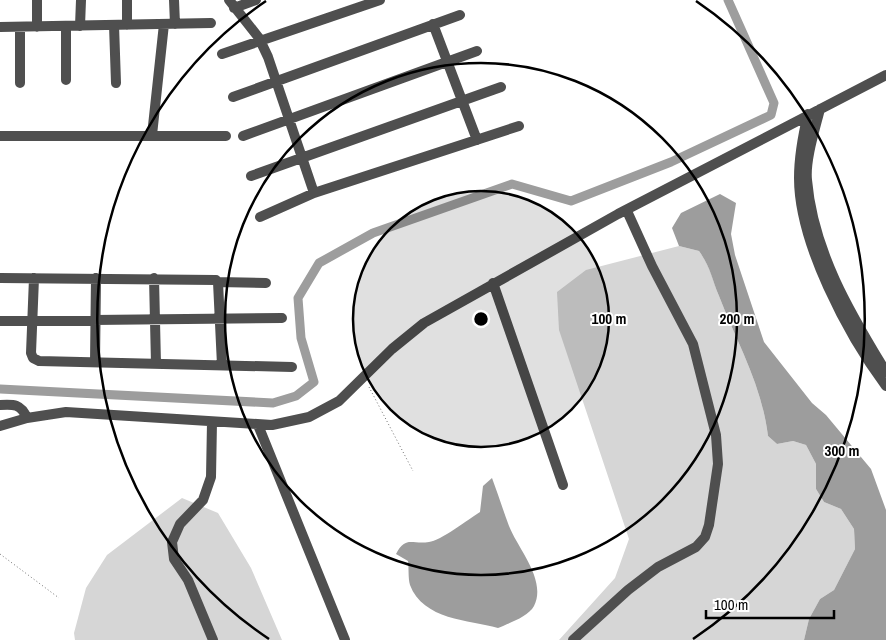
<svg xmlns="http://www.w3.org/2000/svg" width="886" height="640" font-family="'Archivo Narrow',sans-serif">
  <style>
    .green { fill: #d6d6d6 }
    .water { fill: #9d9d9d }
    .lines { fill: none; stroke-linecap: round; stroke-linejoin: round }
    .canal { stroke: #9d9d9d; stroke-width: 9 }
    .path { stroke: #717171; stroke-width: 1; stroke-dasharray: 1 2.5; stroke-linecap: butt }
    .minor { stroke: #4f4f4f; stroke-width: 10 }
    .ring { fill: none; stroke: #000; stroke-width: 2.5 }
    .centre { fill: #000; stroke: #fff; stroke-width: 2.5 }
    .ring-label { font-size: 15px; text-anchor: middle; font-weight: bold; fill: #000; stroke: #fff; stroke-width: 4; stroke-linejoin: round; paint-order: stroke }
  </style>
  <rect width="100%" height="100%" fill="#fff"/>
  <path class="green" d="M679 246 699 251C712 270 711 276 719 296 737 343 762 385 768 436L777 444 793 441 806 445 816 464V489L824 502 841 509 854 529 855 549 834 590 820 599 809 619 804 640H559L615 578 629 539 559 330 557 292 586 270Z
    M182 498 218 513 251 568 282 640H75L74 633 86 588 107 555Z"/>
  <path class="water" d="M720 194 736 203 731 234 735 255 764 342 812 403 826 415 871 469 886 510V640H804L809 619 820 599 834 590 855 549 854 529 841 509 824 502 816 489V464L806 445 793 441 777 444 768 436C762 385 737 343 719 296 711 277 711 268 699 251L679 246 672 228 681 213Z
    M492 478C498 494 503 510 509 526 518 549 547 580 534 606 528 617 509 623 498 628 469 620 423 620 410 585 408 578 409 569 408 561L396 554C406 535 412 545 429 542 440 541 469 519 480 512L483 486Z"/>
  <g class="lines">
    <path class="canal" d="M0 389 273 403 296 396 314 382 301 338 298 298 319 263 373 233 512 184 571 201 671 162 771 115 774 103 728 0"/>
    <path class="path" d="M369 387 413 471
      M0 554 59 598"/>
    <path class="minor" d="M37 0V27
      M127 0V25
      M174 0 175 24
      M229 0 259 38 268 57 314 193
      M234 8 256 0
      M433 24 477 140
      M114 25 116 83
      M80 26 81 0
      M0 27 211 23
      M20 27V83
      M222 54 380 0
      M66 80V26
      M233 97 460 15
      M820 109C815 129 805 160 807 180 813 251 850 313 886 372
      M808 114C803 135 799 157 799 178 799 243 848 335 886 386
      M152 135 164 24
      M0 136H226
      M243 136 477 51
      M251 176 501 87
      M260 217 314 193 519 126
      M0 278 216 280 218 282 222 365
      M34 278 31 353 33 358 39 361 292 367
      M154 278 156 364
      M218 282 266 283
      M493 283 563 485
      M0 321 282 318
      M95 362 96 278
      M0 405C14 404 21 404 27 418
      M212 422 211 477 203 500 180 524 172 542 174 559 188 580 213 640
      M258 425 345 640
      M0 426 27 418 66 412 272 425 309 417 339 401 392 349 424 323 618 214 886 75
      M573 640 628 590 658 567 696 547 705 537 709 525 718 464 716 435 693 344 652 266 627 211"/>
  </g>
  <circle cx="481" cy="319" r="128" fill="#000" fill-opacity=".12"/>
  <g class="ring">
    <circle cx="481" cy="319" r="128"/>
    <circle cx="481" cy="319" r="256"/>
    <path d="M269 639A384 384 0 0 1 266 1M696 1A384 384 0 0 1 693 639"/>
  </g>
  <circle cx="481" cy="319" r="8" class="centre"/>
  <g class="ring-label">
    <text x="609" y="324">100 m</text>
    <text x="737" y="324">200 m</text>
    <text x="842" y="456">300 m</text>
  </g>
  <path d="M706 610v8h128v-8" fill="none" stroke="#000000" stroke-width="2.5"/>
  <text x="714" y="610" font-size="15" fill="#000000" stroke="#ffffff" stroke-width="4" paint-order="stroke">100 m</text>
</svg>
